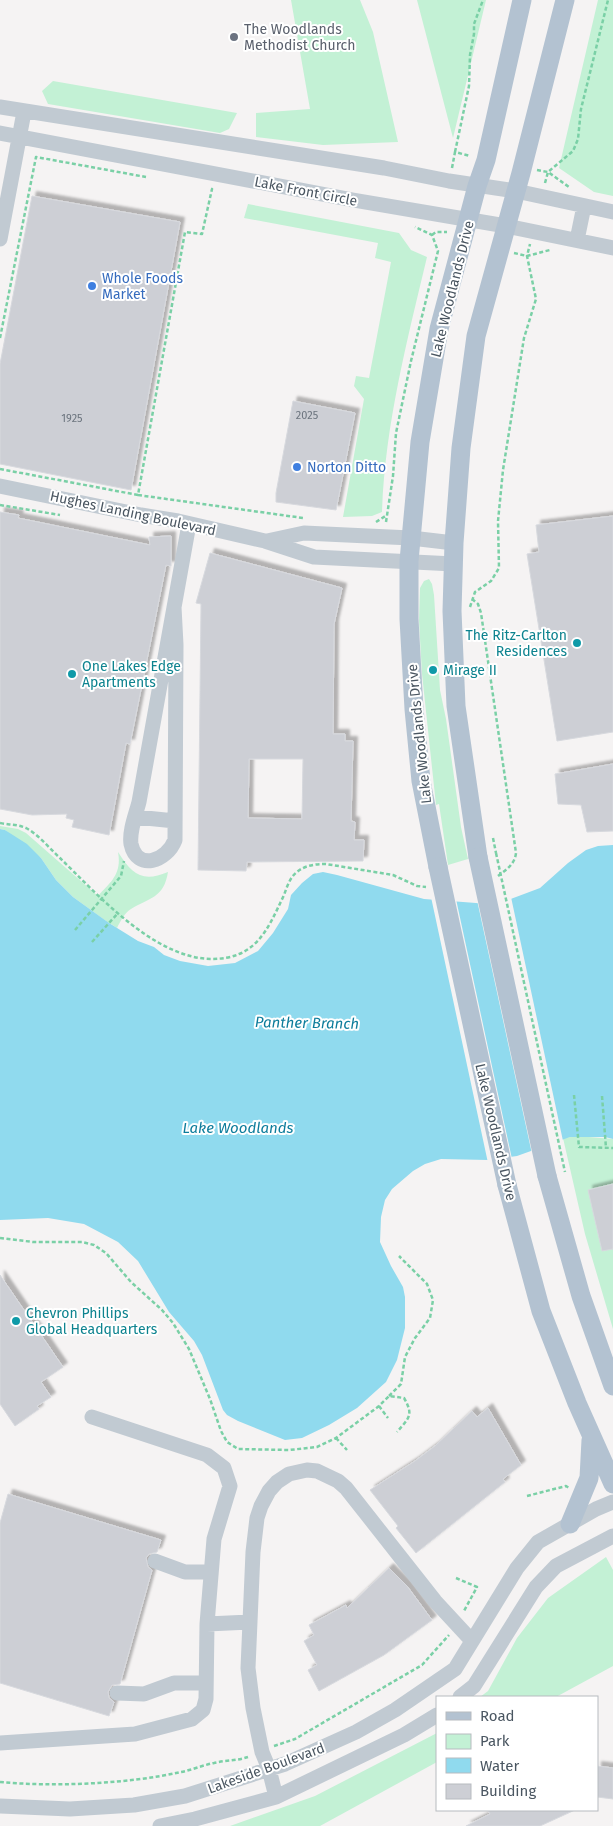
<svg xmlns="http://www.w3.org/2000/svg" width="613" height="1826" font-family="'Fira Sans',sans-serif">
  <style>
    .green { fill: #c3f1d5 }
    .water { fill: #90daee }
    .pier { fill: #f5f3f3 }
    .building { fill: #cdcfd5; stroke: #d7d9de; fill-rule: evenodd; filter: url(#shadow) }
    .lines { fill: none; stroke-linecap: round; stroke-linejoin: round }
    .path { stroke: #7ad0a6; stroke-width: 2.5; stroke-dasharray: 4 2.5; stroke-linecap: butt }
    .minor { stroke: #c1cad2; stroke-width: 15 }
    .major { stroke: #b3c2d1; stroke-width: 19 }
    .path-bridge { stroke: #7ad0a6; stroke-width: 2.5; stroke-dasharray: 4 2.5; stroke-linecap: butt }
    .major-bridge { stroke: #b3c2d1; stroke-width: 19 }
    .worship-dot { fill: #6b7280; stroke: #fff; stroke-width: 2 }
    .shop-dot { fill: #3f7fe0; stroke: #fff; stroke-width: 2 }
    .culture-dot { fill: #0f9aa8; stroke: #fff; stroke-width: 2 }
    .labels { text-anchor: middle; stroke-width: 4; stroke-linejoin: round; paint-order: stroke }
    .number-label { font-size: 11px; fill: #6b747e }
    .worship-label { font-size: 14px; fill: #5b616d; stroke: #fff; text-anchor: start }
    .street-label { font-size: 14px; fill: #4a5661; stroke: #fff }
    .shop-label { font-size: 14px; fill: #366cbe; stroke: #fff; text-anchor: start }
    .culture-label { font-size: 14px; fill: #0d838f; stroke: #fff; text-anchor: start }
    .water-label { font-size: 15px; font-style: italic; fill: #0c7c9b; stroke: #fff }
  </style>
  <defs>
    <filter id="shadow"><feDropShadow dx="4.5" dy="-4.5" stdDeviation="1" flood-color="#0004"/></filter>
  </defs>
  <rect width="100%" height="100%" fill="#f5f3f3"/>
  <path class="green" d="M291 0H360L373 32 398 142 323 145 256 137V113L310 109Z
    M417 0H486L453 138Z
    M598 0H613V196L594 192 559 168Z
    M53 81 237 113 229 129 220 133 48 104 42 91Z
    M248 204 399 233 411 250 427 257C407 341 385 425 382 512L372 516 343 517 364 399 354 386 356 376 369 378 391 262 375 258 378 243 244 218Z
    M429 579 432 584 434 595 440 690 446 719 461 827 468 859 448 865 439 804 436 805 422 674 419 621 420 588 424 581Z
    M0 826 18 829 26 833 98 896C111 882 122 874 118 852 132 874 142 883 168 872 164 898 149 898 131 909 125 912 120 922 117 928L111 924 93 944 106 921 73 897 56 880 41 858 5 830 0 829Z
    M577 1136 613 1139V1329L585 1234 563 1138Z
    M606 1557 613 1570V1666L556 1697H480L488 1691 517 1638 548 1598Z
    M437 1733V1762L320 1826H230L315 1796Z"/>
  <path class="water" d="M0 829 5 830 27 844 41 858 56 880 73 897 109 923 138 941 154 947 164 955 180 961 208 966 235 963 258 951 273 933 288 909 291 895 302 883 313 874 323 872 337 875 424 899 489 904 505 901 540 888 568 863 586 850 598 846 613 845V1139L605 1137H570L517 1156 488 1160 441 1159 425 1164 413 1171 392 1189 385 1200 381 1217 380 1242 391 1266 403 1287 405 1297V1328L397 1360 386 1382 357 1408 329 1425 302 1438 285 1440 238 1421 227 1415 223 1410 202 1355 194 1341 169 1312 138 1261 118 1242 84 1224 48 1218 0 1220Z"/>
  <path class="pier" d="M431 897 456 899 512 1159 488 1163Z
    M511 897 563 1141 532 1154 477 900 489 901Z"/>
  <path class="building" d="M32 196 180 222 131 490 0 464V364Z
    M293 401 355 413 336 510 276 502V493Z
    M0 512 19 515 18 518 150 545 149 537 171 536V566L166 565 130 744 126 743 109 835 72 827 74 820 66 818 67 814 32 815 0 809Z
    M613 516V732L557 741 527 554 539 552 536 525Z
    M210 553 342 588 334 624 333 734H345V741H353L351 821 355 822 354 840H364L363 861 247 862 246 871 198 870 201 604 196 603ZM249 759H303L302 819 248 818Z
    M613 764V831L587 832 581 805 558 804 555 774Z
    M613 1184V1249L602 1251 588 1190Z
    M0 1275 63 1367 41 1382 51 1397 37 1406 39 1409 15 1426 0 1404Z
    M488 1408 521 1465 503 1479 505 1482 416 1553 396 1528 398 1526 370 1490 415 1461 435 1446 472 1411 477 1417Z
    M8 1494 161 1540 157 1552 149 1554 146 1558 148 1567 152 1570 120 1684 112 1685 108 1692 109 1698 114 1702 109 1716 0 1683V1523Z
    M389 1568 407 1586 432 1620 384 1655 319 1691 308 1670 317 1665 304 1641 314 1635 309 1625 346 1605 347 1608Z
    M597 1766 613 1768V1799L597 1797Z
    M488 1810H575L540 1826H466L490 1814Z"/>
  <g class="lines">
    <path class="path" d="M455 152 469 86 470 55 474 34V24L483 0
      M452 168 455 152 470 156
      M537 170 548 172 569 187
      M545 183 548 172 573 151 578 139 581 109 608 0
      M432 235 436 232H447
      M514 253 527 256 550 250
      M0 338 36 157 146 177
      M0 469 138 495 185 232 202 234 212 189H211
      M138 495 303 518
      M0 505 60 515
      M376 522 387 515
      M386 522 393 476 396 433 411 361 438 251 432 235 415 227
      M472 599 478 604 481 613 516 853C515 864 506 870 498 876
      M470 607 475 592 491 581 499 568 498 521 503 470 524 338 536 299 527 256 530 244
      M0 823C9 825 17 824 26 828 39 835 49 848 60 858 98 895 154 958 211 959 256 959 267 931 284 895 287 887 290 877 297 872 305 865 316 864 326 864L393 875 417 886 426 887
      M493 838 496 853
      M75 930 121 876 124 861
      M92 942 118 913
      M574 1095 579 1147 613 1148
      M602 1096 606 1148
      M0 1238 33 1242H82L94 1245 106 1253 131 1282 162 1310 173 1323 189 1349 210 1399 221 1431 227 1442 238 1449 289 1450 317 1447 336 1438 379 1406 389 1396 404 1398C414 1415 409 1418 397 1432
      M389 1396 401 1384 405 1357 415 1338 430 1318 433 1300 427 1284 399 1256
      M379 1406 388 1418
      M336 1438 347 1450
      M527 1496 566 1486 569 1488
      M456 1578 477 1587 464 1611
      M274 1746 295 1739 422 1665 449 1635
      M0 1782C54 1787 128 1784 181 1772 192 1770 203 1765 214 1763 226 1760 236 1761 248 1757"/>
    <path class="minor" d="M0 107 384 168 449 181 516 191 613 212
      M0 133 353 200 506 226 613 248
      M0 239 24 112
      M577 240 584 206
      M0 486 141 515 178 521 265 541 314 557 454 564
      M267 541 304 533 411 538 454 543
      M174 607 176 645 175 840C167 861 137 872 131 844 129 831 136 814 139 802L189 524
      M136 817 175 821
      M92 1417 207 1455 224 1468 230 1486 214 1539 207 1624
      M155 1561 185 1572H210
      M117 1693 144 1694 174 1683H206
      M460 1697 474 1686 536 1587 556 1566 613 1536
      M0 1743 135 1734 192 1719 203 1710 206 1699 207 1624 250 1622
      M276 1797 269 1769 262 1752 253 1708 248 1668 253 1552 257 1518 261 1506 269 1491 277 1482 289 1474 307 1470 317 1471 338 1481 346 1488 435 1601 472 1641
      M0 1806 70 1809 134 1805 185 1796 285 1764 356 1732 395 1710 455 1669 517 1568 538 1542 596 1509 613 1502
      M160 1826 195 1819 276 1797 404 1735 437 1715"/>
    <path class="major" d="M478 857 456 706 452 611 454 543 461 448 476 336 521 173 565 0
      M438 867 421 781 414 709 409 619V561L420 442 439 329 477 186 486 160 522 0
      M547 1176 581 1296 613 1386
      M507 1185 541 1311 577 1403 613 1484
      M570 1524 589 1478 591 1440"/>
    <path class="path-bridge" d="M496 853 565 1172"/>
    <path class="major-bridge" d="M478 857 547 1176
      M438 867 507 1185"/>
  </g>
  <circle class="worship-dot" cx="234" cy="37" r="5"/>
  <g class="shop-dot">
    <circle cx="92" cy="286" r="5"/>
    <circle cx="297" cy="467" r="5"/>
  </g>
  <g class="culture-dot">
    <circle cx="577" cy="643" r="5"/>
    <circle cx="433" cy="670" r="5"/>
    <circle cx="72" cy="674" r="5"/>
    <circle cx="16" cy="1321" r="5"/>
  </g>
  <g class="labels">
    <g class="number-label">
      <text x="307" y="419">2025</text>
      <text x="72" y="422">1925</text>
    </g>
    <g class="worship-label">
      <text x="244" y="34">The Woodlands<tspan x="244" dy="16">Methodist Church</tspan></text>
    </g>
    <g class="street-label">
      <text transform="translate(306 191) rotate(11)" y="5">Lake Front Circle</text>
      <text transform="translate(452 289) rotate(-76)" y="5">Lake Woodlands Drive</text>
      <text transform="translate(133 513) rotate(12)" y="5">Hughes Landing Boulevard</text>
      <text transform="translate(419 734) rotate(-96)" y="5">Lake Woodlands Drive</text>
      <text transform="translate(496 1132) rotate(77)" y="5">Lake Woodlands Drive</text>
      <text transform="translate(266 1768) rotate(-20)" y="5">Lakeside Boulevard</text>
    </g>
    <g class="shop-label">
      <text x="102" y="283">Whole Foods<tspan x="102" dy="16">Market</tspan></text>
      <text x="307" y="472">Norton Ditto</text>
    </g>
    <g class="culture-label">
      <text x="567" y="640" text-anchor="end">The Ritz-Carlton<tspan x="567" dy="16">Residences</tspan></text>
      <text x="82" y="671">One Lakes Edge<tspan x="82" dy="16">Apartments</tspan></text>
      <text x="443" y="675">Mirage II</text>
      <text x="26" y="1318">Chevron Phillips<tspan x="26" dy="16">Global Headquarters</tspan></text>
    </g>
    <g class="water-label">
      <text transform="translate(307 1023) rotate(1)" y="5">Panther Branch</text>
      <text x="238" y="1133">Lake Woodlands</text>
    </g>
  </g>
  <rect x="436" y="1696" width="162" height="115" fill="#ffffff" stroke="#b7bbc0"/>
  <rect x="446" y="1712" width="25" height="8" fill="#b3c2d1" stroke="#b7bbc0"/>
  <text x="480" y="1721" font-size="15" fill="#4a5661">Road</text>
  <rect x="446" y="1734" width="25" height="15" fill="#c3f1d5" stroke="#b7bbc0"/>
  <text x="480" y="1746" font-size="15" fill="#4a5661">Park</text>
  <rect x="446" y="1758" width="25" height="15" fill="#90daee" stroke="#b7bbc0"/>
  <text x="480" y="1771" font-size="15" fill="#4a5661">Water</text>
  <rect x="446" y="1784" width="25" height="15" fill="#cdcfd5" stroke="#b7bbc0"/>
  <text x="480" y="1796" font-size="15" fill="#4a5661">Building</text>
</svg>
